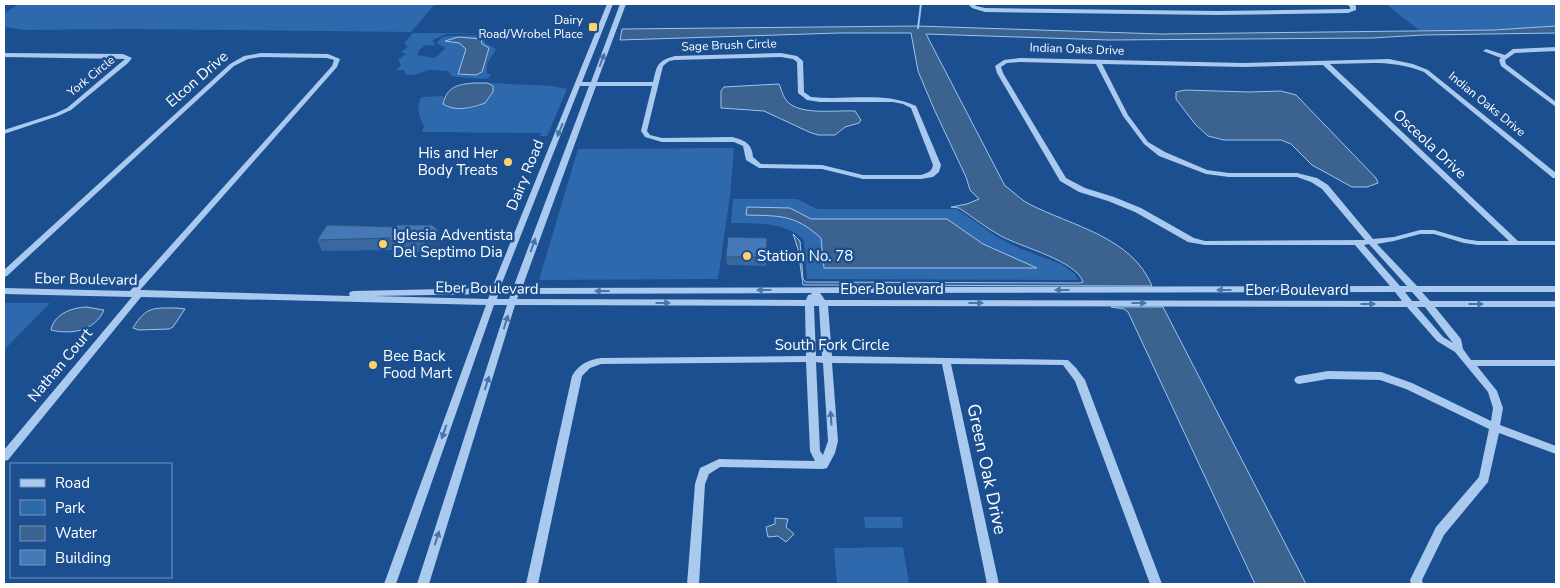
<svg xmlns="http://www.w3.org/2000/svg" width="1560" height="588" font-family="'Nunito Sans',sans-serif">
  <style>
    .green { fill: #2e69ad }
    .water { fill: #3c6290; stroke: #9cc4f0 }
    .lines { fill: none; stroke-linecap: round; stroke-linejoin: round }
    .stream { stroke: #9cc4f0; stroke-width: 2 }
    .minor { fill: #a9c9ee; fill-rule: evenodd }
    .wall { fill: #3a679d }
    .shaded-wall { fill: #305480 }
    .building { fill: #4478b7; stroke: #305480 }
    .oneway { fill: #4674ac }
    .poi-dot { fill: #ffd166; stroke: #1b4f8f; stroke-width: 2 }
    .labels { text-anchor: middle; stroke-width: 5; stroke-linejoin: round; paint-order: stroke }
    .far-poi-label { font-size: 12px; fill: #fff; stroke: #1b4f8f; text-anchor: end }
    .far-street-label { font-size: 12px; fill: #fff; stroke: #1b4f8f }
    .street-label { font-size: 15px; fill: #fff; stroke: #1b4f8f }
    .poi-label { font-size: 15px; fill: #fff; stroke: #1b4f8f; text-anchor: start }
    .near-street-label { font-size: 18px; fill: #fff; stroke: #1b4f8f }
  </style>
  <rect width="100%" height="100%" fill="#1b4f8f"/>
  <path class="green" d="M19 4H435L411 32 129 29 24 30 4 27V13Z
    M1386 4H1556V26L1494 30H1419Z
    M413 33H489L446 34 433 40 435 46 426 45 420 49 417 55 435 58 446 48 436 43 443 37 450 36 486 35 484 42 496 49 487 64V73L491 75 487 79 456 77 451 76 448 71 429 70 414 75 405 74 404 70H396L401 65 398 60 406 54 401 52 408 47 404 43Z
    M488 83 553 86 567 89 547 136H540L541 133 422 132 424 126C419 116 415 107 422 97L442 96 444 98 443 103C458 114 493 110 493 86Z
    M734 148 730 196 718 279 539 280 578 149Z
    M733 199H797L817 209H957L997 237 1021 249 1061 264 1075 274 1078 280 807 279 804 240C784 221 758 224 731 223Z
    M4 303H50L4 350Z
    M864 517H902L903 528H865Z
    M903 547 909 584H837L834 548Z"/>
  <path class="water" d="M917 26 1161 34 1494 30 1556 26V33L1423 35 1372 38 1109 40 926 34 1005 186C1013 191 1021 200 1029 204 1072 226 1132 237 1152 286L803 285 798 249 793 234 800 241 803 279 806 282 1080 283 1083 282C1077 261 1021 247 1001 236 986 228 973 217 959 208L951 207 967 204 979 199 970 190 966 177 934 109 918 71 911 33H839L620 40 622 29Z
    M458 37 481 39 482 44 489 48 482 72 476 75 458 74 466 49 459 43 445 41Z
    M475 83H488L493 86V92L485 103C472 108 455 112 443 104 447 86 459 84 475 83Z
    M779 84C782 90 783 99 790 104 805 115 837 110 855 111L861 120 859 123 845 127 835 135H818L809 132 764 111 721 108V91L724 87Z
    M1185 90 1249 92 1281 91 1296 95 1376 178 1378 183 1367 187H1352L1312 165 1291 144 1281 140H1224L1208 136 1195 124 1176 99V92Z
    M747 207 790 208 811 219H947L983 244 1037 268H824L821 238C794 214 780 216 746 215Z
    M86 307 104 310C95 331 71 335 51 330 54 314 71 308 86 307Z
    M1111 307H1163L1306 584H1255L1128 312 1124 309Z
    M177 308 185 309 173 327 169 329 139 330 133 328C146 306 154 308 177 308Z
    M775 518 788 519 786 527 794 534 786 542 778 536 768 537 766 527 775 524Z"/>
  <g class="lines">
    <path class="stream" d="M918 28 921 4"/>
    <path class="minor" d="M607 4H613L582 82H591L620 4H626L597 82H653C657 65 657 61 675 56L781 53 797 56 803 61 804 92 811 97C846 101 883 91 916 106L941 165 939 172 933 177 921 179H863L822 169 759 168 746 160 743 146 734 142H662L645 137 641 131 652 86H596L522 288 1390 286 1355 245H1205L1188 242 1135 212 1108 201 1079 192 1060 181 997 73 995 66 1004 60 1020 58 1243 63 1389 59 1413 64 1428 70 1556 173V178H1553L1424 72C1392 59 1364 64 1330 64L1518 241H1556V245H1478L1464 243 1434 234H1420L1394 241 1377 244 1417 286H1556V292H1422L1430 301H1556V307H1435L1461 339 1463 349 1471 360H1556V366H1477L1497 391 1503 408 1500 425 1556 446V454L1499 433 1488 482 1444 535 1422 580 1423 584H1411L1410 580 1436 527 1479 477 1489 429 1406 389 1380 380 1328 379 1299 384 1296 383 1294 380 1296 377 1299 376 1328 371 1381 372 1412 383 1491 421 1493 408 1488 392 1455 352 1437 341 1407 307 828 306 832 356 1068 360 1076 368 1085 380 1162 584H1150L1075 381 1063 365 951 364 999 584H987L942 364 832 363 838 441 835 453 827 468 823 469 720 467 709 474 705 484 699 584H687L695 484 700 468 719 459 815 461 810 451 806 362 601 364 590 368 582 376 538 584H526L572 376C579 364 588 360 601 358L806 356 805 306 515 305 429 584H417L507 305H494L396 584H384L486 305 141 297 8 460 4 461V450L132 297 4 294V288L130 291 332 66 334 60 327 58 261 57 248 59 234 66 7 276 4 277V270L230 64 244 56 261 53 328 54 340 59 337 67 140 290 350 296 349 294 350 292 353 291 492 288ZM781 57 793 59 797 62 798 93 807 100 820 102H893L903 104 911 108 933 165C932 172 927 173 921 175H863L822 165 761 164 753 157C752 143 744 140 732 137L662 138 650 135 647 131 663 66 669 61 675 60ZM1020 62 1096 64 1123 116 1144 144 1159 156 1206 174 1229 177H1297L1311 182 1322 189 1365 240 1205 241 1194 238 1141 208 1114 197 1085 188 1066 178 1003 73 1001 67 1007 63ZM1102 64 1243 67 1323 65 1509 241H1478L1465 239 1434 230H1420L1394 237 1373 239 1328 185 1317 178 1297 173H1229L1207 170 1165 152 1148 142 1128 115ZM580 86H589L513 288H500ZM1369 244 1407 286H1400L1364 245ZM1395 292 1402 301 825 300 820 293ZM1405 292H1412L1420 301H1412ZM811 293 812 294 808 295 806 300 517 299 519 294ZM490 294 488 299 374 296ZM498 294H511L509 299H497ZM814 306H819L822 356H816ZM1417 307H1425L1453 343 1443 337ZM816 362 823 363 828 441 823 455 820 451Z
      M968 4H974L976 6 985 8 1218 11 1348 9H1350V7L1347 4H1353L1356 6V10L1348 13 1218 15 985 12 972 8Z
      M1556 47V51L1515 53 1505 60 1506 64 1556 102V107L1501 66 1499 60 1501 58 1483 51 1486 49 1505 55 1513 49Z
      M4 53 123 54 132 58 128 63 71 110 58 116 4 134V130L54 114 67 108 125 59 4 57Z"/>
  </g>
  <path class="wall" d="M438 230 441 241 439 246 428 252H393L392 250 322 251 317 240Z
    M767 238 766 266 727 265 726 257Z"/>
  <path class="shaded-wall" d="M438 230 441 241 439 246 428 252 424 241Z"/>
  <path class="building" d="M327 225 396 227 398 225H432L438 230 435 235 424 241H389L390 238 317 240Z
    M728 237 767 238 766 257H726Z"/>
  <defs><path id="oneway-solid" d="M-6-.8H1V-3.2L6.5 0L1 3.2V.8H-6Z" transform="scale(1.25)"/></defs>
  <g class="oneway">
    <use href="#oneway-solid" transform="translate(602 60) rotate(-69)"/>
    <use href="#oneway-solid" transform="translate(560 130) rotate(112)"/>
    <use href="#oneway-solid" transform="translate(533 245) rotate(-70)"/>
    <use href="#oneway-solid" transform="translate(764 290) rotate(180)"/>
    <use href="#oneway-solid" transform="translate(1062 290) rotate(180)"/>
    <use href="#oneway-solid" transform="translate(1224 290) rotate(180)"/>
    <use href="#oneway-solid" transform="translate(602 291) rotate(180)"/>
    <use href="#oneway-solid" transform="translate(663 303)"/>
    <use href="#oneway-solid" transform="translate(976 303)"/>
    <use href="#oneway-solid" transform="translate(1139 303)"/>
    <use href="#oneway-solid" transform="translate(1368 304)"/>
    <use href="#oneway-solid" transform="translate(1476 304)"/>
    <use href="#oneway-solid" transform="translate(506 322) rotate(-72)"/>
    <use href="#oneway-solid" transform="translate(487 383) rotate(-72)"/>
    <use href="#oneway-solid" transform="translate(831 418) rotate(-94)"/>
    <use href="#oneway-solid" transform="translate(444 432) rotate(109)"/>
    <use href="#oneway-solid" transform="translate(437 538) rotate(-72)"/>
  </g>
  <g class="poi-dot">
    <rect x="588" y="22" width="10" height="10" rx="2.5"/>
    <circle cx="508" cy="162" r="5"/>
    <circle cx="383" cy="244" r="5"/>
    <circle cx="747" cy="256" r="5"/>
    <circle cx="373" cy="365" r="5"/>
  </g>
  <g class="labels">
    <g class="far-poi-label">
      <text x="583" y="24">Dairy<tspan x="583" dy="14">Road/Wrobel Place</tspan></text>
    </g>
    <g class="far-street-label">
      <text transform="translate(729 45) rotate(-2)" y="4">Sage Brush Circle</text>
      <text transform="translate(1077 49) rotate(2)" y="4">Indian Oaks Drive</text>
      <text transform="translate(91 76) rotate(-39)" y="4">York Circle</text>
      <text transform="translate(1487 104) rotate(39)" y="4">Indian Oaks Drive</text>
    </g>
    <g class="street-label">
      <text transform="translate(197 79) rotate(-41)" y="5">Elcon Drive</text>
      <text transform="translate(1430 144) rotate(43)" y="5">Osceola Drive</text>
      <text transform="translate(525 175) rotate(-68)" y="5">Dairy Road</text>
      <text transform="translate(86 279) rotate(1)" y="5">Eber Boulevard</text>
      <text transform="translate(487 288) rotate(1)" y="5">Eber Boulevard</text>
      <text x="892" y="294">Eber Boulevard</text>
      <text x="1297" y="295">Eber Boulevard</text>
      <text x="832" y="350">South Fork Circle</text>
      <text transform="translate(60 365) rotate(-50)" y="5">Nathan Court</text>
    </g>
    <g class="poi-label">
      <text x="498" y="158" text-anchor="end">His and Her<tspan x="498" dy="17">Body Treats</tspan></text>
      <text x="393" y="240">Iglesia Adventista<tspan x="393" dy="17">Del Septimo Dia</tspan></text>
      <text x="757" y="261">Station No. 78</text>
      <text x="383" y="361">Bee Back<tspan x="383" dy="17">Food Mart</tspan></text>
    </g>
    <g class="near-street-label">
      <text transform="translate(987 469) rotate(78)" y="6">Green Oak Drive</text>
    </g>
  </g>
  <rect width="1560" height="588" fill="none" stroke="#ffffff" stroke-width="10"/>
  <rect x="10" y="463" width="162" height="115" fill="#1b4f8f" stroke="#7695bc"/>
  <rect x="20" y="479" width="25" height="8" fill="#a9c9ee" stroke="#7695bc"/>
  <text x="55" y="488" font-size="15" fill="#ffffff">Road</text>
  <rect x="20" y="500" width="25" height="15" fill="#2e69ad" stroke="#7695bc"/>
  <text x="55" y="513" font-size="15" fill="#ffffff">Park</text>
  <rect x="20" y="526" width="25" height="15" fill="#3c6290" stroke="#7695bc"/>
  <text x="55" y="538" font-size="15" fill="#ffffff">Water</text>
  <rect x="20" y="550" width="25" height="15" fill="#4478b7" stroke="#7695bc"/>
  <text x="55" y="563" font-size="15" fill="#ffffff">Building</text>
</svg>
